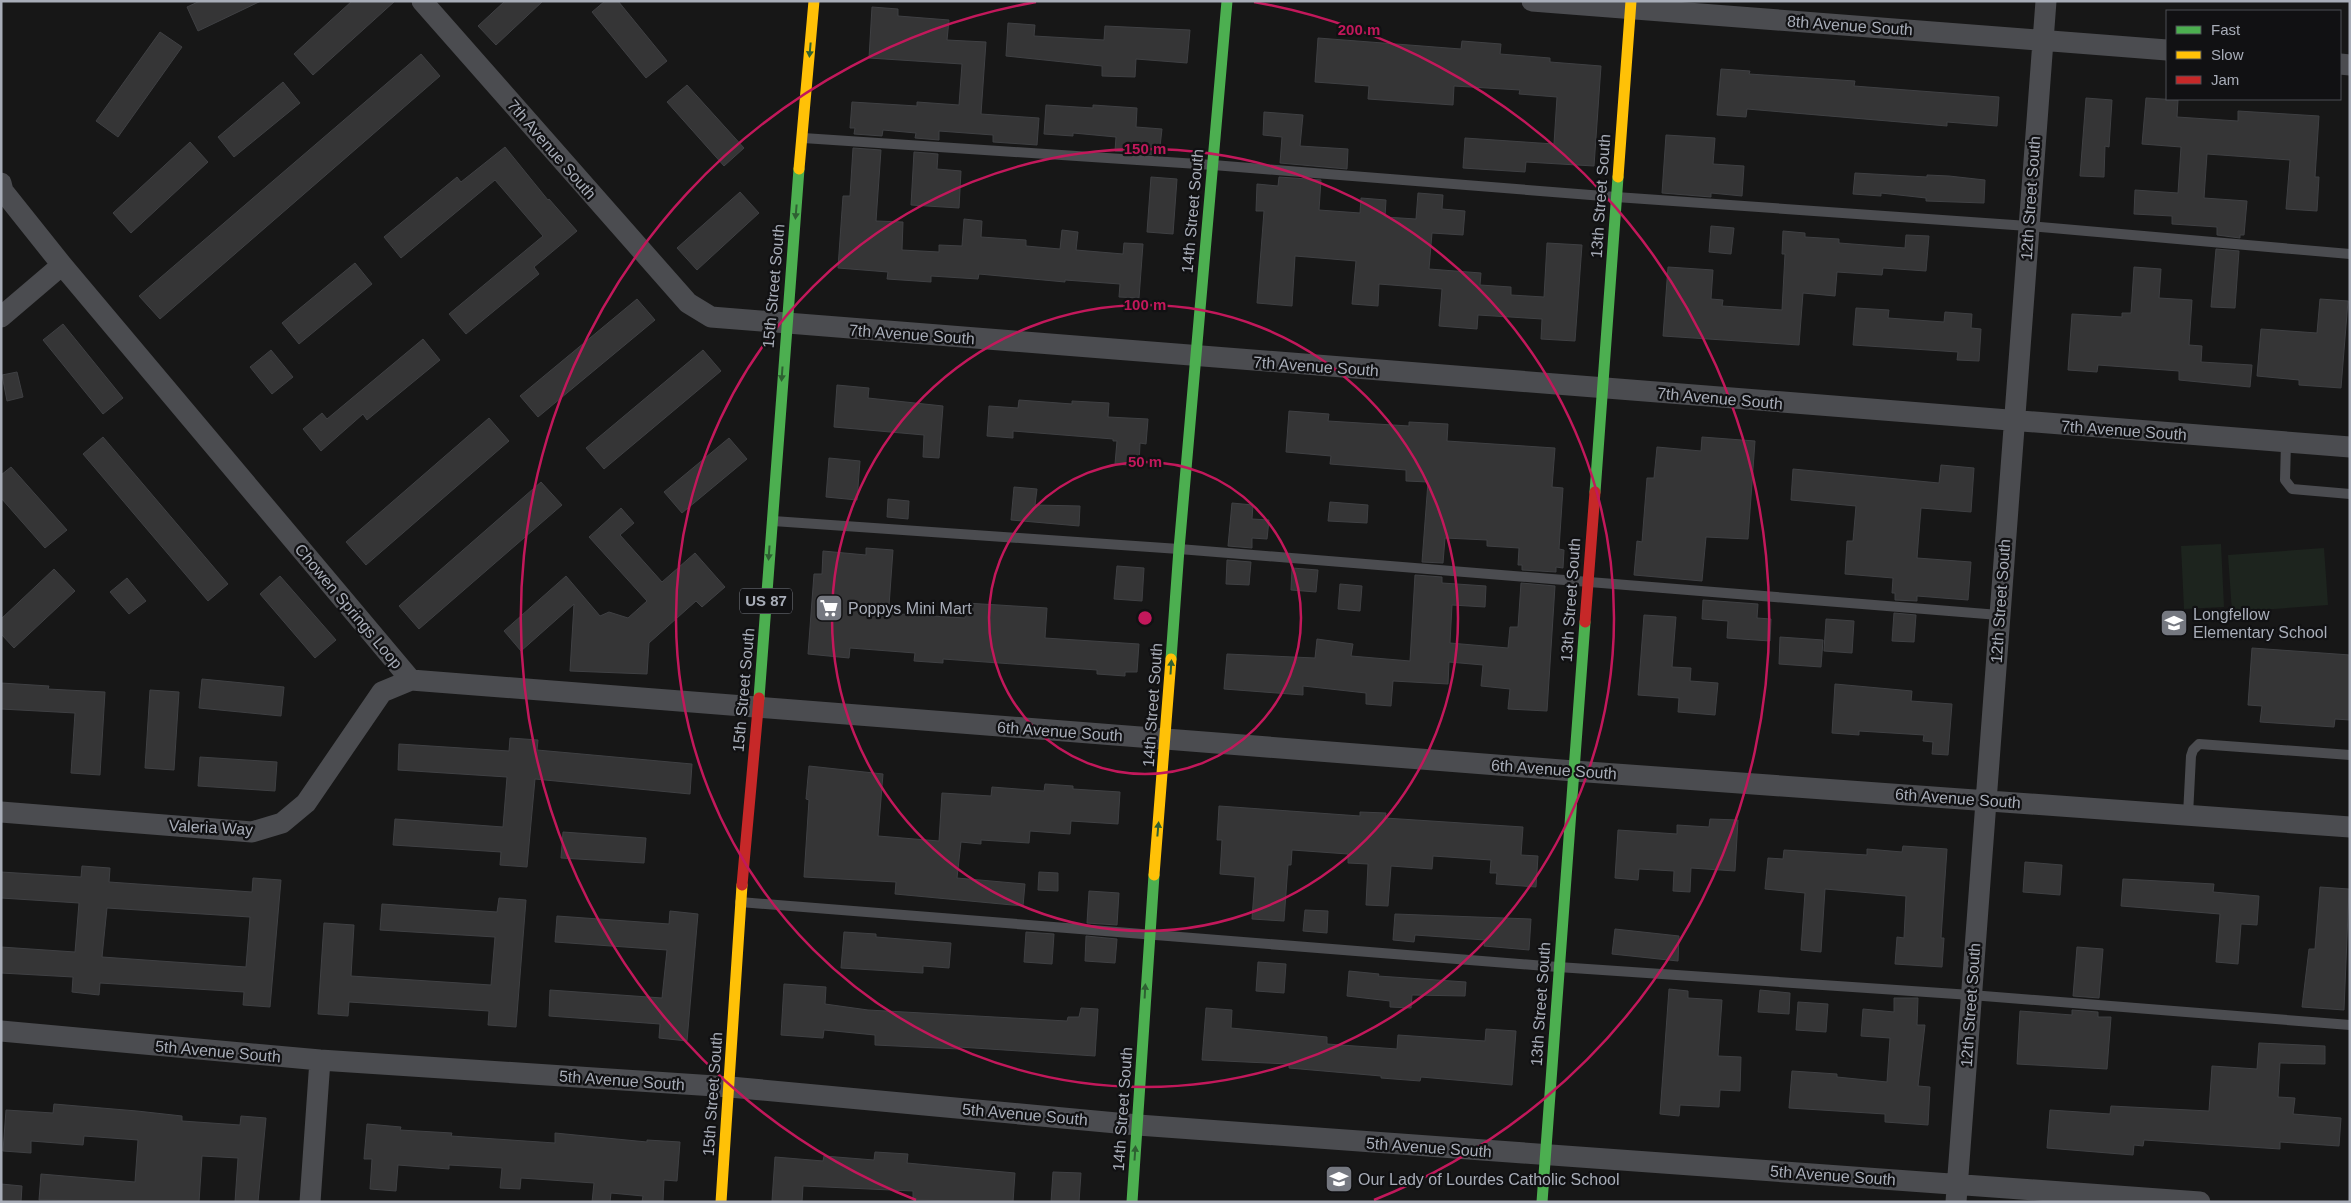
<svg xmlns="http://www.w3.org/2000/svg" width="2351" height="1203" font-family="Helvetica,sans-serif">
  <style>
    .green { fill: #1d241e }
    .building { fill: #353536; stroke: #3f4043; fill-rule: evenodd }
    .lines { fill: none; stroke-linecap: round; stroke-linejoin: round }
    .lane { stroke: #4b4c50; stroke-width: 10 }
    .street { stroke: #4b4c50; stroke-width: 21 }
    .fast { stroke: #4caf50; stroke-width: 11 }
    .slow { stroke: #ffc107; stroke-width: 11 }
    .jam { stroke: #c62828; stroke-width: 11 }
    .oneway { fill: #2e6032 }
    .ring { fill: none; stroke: #c2185b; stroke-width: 2.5 }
    .labels { text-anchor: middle; stroke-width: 4.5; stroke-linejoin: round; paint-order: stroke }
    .shield { fill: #111113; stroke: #7b7e86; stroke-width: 1 }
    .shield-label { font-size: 15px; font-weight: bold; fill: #a8adb8 }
    .street-label { font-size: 16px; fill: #a8adb8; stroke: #111113 }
    .poi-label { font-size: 16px; fill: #a8adb8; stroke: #111113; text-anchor: start }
    .centre { fill: #c2185b; stroke: #111113; stroke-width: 2.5 }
    .ring-label { font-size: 15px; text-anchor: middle; font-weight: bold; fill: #c2185b; stroke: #111113; stroke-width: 4.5; stroke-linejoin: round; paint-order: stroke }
  </style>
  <rect width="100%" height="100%" fill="#171717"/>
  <path class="green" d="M2221 544 2224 607 2184 609 2181 546Z
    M2324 548 2328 605 2232 612 2228 555Z"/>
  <path class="building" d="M200 1H261L198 31 187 7Z
    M352 1H395L313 75 294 54Z
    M505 1H543L496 45 478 26Z
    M605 1H618L667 61 646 78 592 12Z
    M872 7 898 9V16L949 20 947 40 986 42 981 114 1039 118 1037 145 993 142V135L939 131V140L915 138 916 133 883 130 882 136 854 134 855 128H850L852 102 917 106V102L959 105 962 64 869 58Z
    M1008 23 1035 25 1034 36 1104 40 1105 26 1190 30 1187 63 1136 59 1135 77 1102 76V66L1006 56Z
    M160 32 182 47 118 137 96 121Z
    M1318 38 1461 49 1462 41 1501 44 1500 54 1550 58V62L1601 66 1594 166 1526 162 1525 172 1463 168 1465 138 1554 144 1557 97 1519 94 1520 90 1454 86 1453 105 1368 99 1369 86 1315 82Z
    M421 54 440 76 160 319 139 296Z
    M1721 69 1750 71 1749 74 1855 81 1854 86 1999 97 1997 126 1947 122V126L1747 109 1746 117 1717 115Z
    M283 82 300 103 234 157 218 137Z
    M687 85 744 148 724 166 667 102Z
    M2086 98 2112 100 2109 147 2105 146 2104 177 2080 176Z
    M2146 98 2178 100 2177 117 2238 121V111L2319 116 2315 177H2319L2317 211 2286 209 2290 160 2207 154 2204 198 2247 201 2244 235H2240V238L2217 235V227L2172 224V216L2134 214 2135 190 2178 193 2181 147 2142 144Z
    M1046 105 1093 108V105L1137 108 1136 127 1162 129 1159 155 1115 151 1116 137 1073 133V136L1044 134Z
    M1264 112 1303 115 1300 146 1348 149 1347 169 1280 163 1282 137 1263 135Z
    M1666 135 1715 138 1713 164 1744 166 1742 196 1711 193V197L1662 193Z
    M190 142 208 162 131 233 113 213Z
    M505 147 548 200 549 199 577 231 534 267 539 274 466 334 449 314 543 236 495 180 401 258 384 237 457 177 461 182Z
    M853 148 881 150 876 221 903 222 902 250 939 252V245L962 246 964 219 982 221 981 237 1026 240V246L1060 249 1062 230 1078 232 1076 250 1123 254 1124 243 1143 244 1139 298 1119 297 1120 284 1065 280V282L979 274 978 279 931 276V282L887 279 888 272 838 268 843 196H850Z
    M914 152 938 154 937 169 961 171 959 208 911 205Z
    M1855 173 1927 177V175L1949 176 1985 180 1984 203 1926 201V198L1881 193V196L1853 194Z
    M1151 177 1177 179 1173 234 1147 232Z
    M1279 177 1321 180 1319 210 1360 213 1361 198 1386 200 1385 217 1416 219 1418 193 1443 195 1442 209 1465 211 1463 235 1432 233 1429 269 1481 273 1480 285 1511 287V295L1544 297 1547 243 1582 245 1575 341 1541 339 1542 319 1478 315 1477 329 1439 326 1442 289 1379 284 1378 306 1352 304 1356 261 1295 256 1292 306 1257 303 1264 211H1256L1257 184 1278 186Z
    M740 192 759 213 697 270 677 248Z
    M1711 226 1734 228 1731 254 1709 252Z
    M1783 231 1805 233V237L1839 239V243L1905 248 1906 235 1929 236 1926 271 1883 268 1882 275 1837 272 1835 296 1803 293 1799 345 1663 336 1668 267 1713 270 1711 299 1723 300 1722 306 1782 310 1785 254H1782Z
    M2216 249 2239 251 2235 308 2211 307Z
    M355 263 372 284 299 344 282 323Z
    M2134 267 2161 269 2159 298 2192 300 2189 345 2202 346 2201 362 2252 365 2250 387 2179 380V371L2098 365 2097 372 2068 370 2072 314 2122 317V313H2131Z
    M637 299 655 320 538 417 520 396Z
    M2320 299 2348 301 2341 388 2299 385V380L2257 376 2261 329 2317 333Z
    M1856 308 1889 310 1888 318 1944 322 1945 312 1972 314 1971 328 1981 329 1979 361 1957 360 1958 352 1853 345Z
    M63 324 123 398 103 414 43 340Z
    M423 339 440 360 367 420 363 414 321 451 303 429 322 413 327 419Z
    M271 350 293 377 272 394 250 367Z
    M703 350 721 371 604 469 586 448Z
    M17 372 23 397 7 401 2 375Z
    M837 385 869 388 868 398 943 406 939 458 923 457 924 435 834 427Z
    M1019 400 1072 404V401L1109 403 1108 417 1148 419 1146 444 1140 443 1139 466 1115 464 1117 441H1113V439L1013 431V438L987 436 989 406 1018 408Z
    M1289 411 1329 414 1328 421 1409 426V422L1448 424 1447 441 1555 448 1552 487 1563 488 1559 549 1564 550 1563 568 1556 567V572L1522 570V565H1518L1519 548 1487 546V540L1445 538 1443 563 1422 562 1428 482 1406 481V470L1330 464 1331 456 1286 452Z
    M489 418 509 441 366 565 346 542Z
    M103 437 228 584 208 601 83 454Z
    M1702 437 1755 441 1748 539 1706 537 1702 581 1634 575 1637 541 1642 542 1647 478H1654L1657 447 1701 451Z
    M729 438 747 459 682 513 664 492Z
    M829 458 860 461 857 500 826 497Z
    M1941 465 1974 468 1971 512 1921 508 1917 558 1971 562 1968 600 1917 596V601L1895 600V593H1892L1893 578 1845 574 1847 541H1853L1856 506 1791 500 1793 469 1939 483Z
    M11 467 67 530 45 548 1 498V475Z
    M541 482 562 505 419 629 399 606Z
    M1014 487 1037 489 1035 505 1080 506 1079 526 1011 520Z
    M888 499 909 501 908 519 887 517Z
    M1330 502 1368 505 1367 523 1328 521Z
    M1232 503 1253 505 1252 519 1269 520 1267 539 1252 538V548L1228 546Z
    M621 508 634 523 620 535 662 582 695 553 725 587 702 607 696 601 649 643 647 674 570 671 574 604 521 651 504 631 566 576 600 616 609 612 628 618 647 601 589 537Z
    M866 548 893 550 889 606 901 607 900 614 965 618 966 603 1047 608 1045 638 1139 644 1137 672H1125V676L1097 674V670L943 659V663L914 661 915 653 850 648 849 658 808 654 814 574H822L823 551 866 555Z
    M1227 560 1251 562 1249 585 1226 584Z
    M1117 566 1144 568 1142 601 1114 599Z
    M1292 568 1318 570 1316 592 1291 590Z
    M54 569 75 591 14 648 1 634V619Z
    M1415 575 1442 577V583L1486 586 1485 607 1452 605 1450 643 1508 648 1510 627H1518L1521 583 1555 586 1547 711 1508 709 1510 689 1481 686 1483 665 1449 662 1448 684 1393 681 1391 706 1366 704V693L1303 686V695L1224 689 1227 654 1315 658 1317 639 1353 644 1351 656 1410 661Z
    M280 576 336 640 315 658 260 594Z
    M127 578 146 601 129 614 110 592Z
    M1340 584 1362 586 1360 611 1338 609Z
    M1703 600 1758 604 1757 618 1771 619 1770 641 1727 638 1728 621 1702 619Z
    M1894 613 1916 615 1914 642 1892 641Z
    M1644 615 1676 617 1672 667 1691 668 1690 681 1718 683 1715 715 1678 712 1679 698 1638 695Z
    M1826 619 1854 621 1852 653 1824 651Z
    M1780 637 1823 640 1821 667 1779 664Z
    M2252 648 2350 655V720L2335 719 2334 727 2260 722 2262 706 2248 705Z
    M202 679 284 687 281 716 199 708Z
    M1 683 49 686 48 689 105 692 100 775 71 773 75 713 1 709Z
    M1835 684 1912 691 1911 701 1952 704 1948 755 1932 754 1933 742 1923 741 1924 735 1859 731V735L1832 733Z
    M150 690 179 692 174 770 145 768Z
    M510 738 538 740 537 750 692 764 690 794 535 779 527 867 500 865 501 852 393 845 395 819 503 827 507 777 398 770 399 744 509 751Z
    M200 757 277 762 275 791 198 786Z
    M809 766 883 774 878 836 939 841 942 793 991 796 992 787 1044 791 1045 784 1073 786V789L1120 792 1118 824 1071 821 1070 834 1030 831 1029 843 981 840V844L961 842 957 878 1025 884 1023 906 895 894 896 882 804 877 809 800 806 799Z
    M1219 806 1360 816V812L1386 813 1385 818 1523 827 1521 855 1538 856 1536 887 1496 884 1497 873H1490L1491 860 1433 856 1432 869 1391 866 1388 906 1366 905 1368 864 1348 863V854L1292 850 1291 865H1288L1284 921 1252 919 1255 877 1220 874 1222 840H1217Z
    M1710 819 1738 820 1735 871 1691 868 1690 892 1673 891 1674 871 1639 869 1638 880 1615 878 1618 830 1677 834V825L1709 827Z
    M563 832 646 838 644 863 561 858Z
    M1903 846 1947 849 1941 938H1944L1942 967 1895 964 1897 937 1904 938 1906 896 1825 889 1821 952 1801 950 1805 893 1765 889 1768 858 1783 859 1784 850 1867 855V849L1902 852Z
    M2025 862 2062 865 2060 895 2023 892Z
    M82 866 110 868 109 882 252 892 253 878 281 880 270 1007 243 1005 244 992 100 983 99 995 72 992 73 977 1 973V947L75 952 79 903 1 898V872L81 877ZM107 908 250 917 246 967 102 957Z
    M1039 872 1058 873V891L1038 890Z
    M2123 879 2214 884 2213 892 2259 896 2257 925 2241 924 2238 964 2216 962 2220 914 2121 906Z
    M2320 887 2349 889 2344 1010 2302 1007 2309 949H2315Z
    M1089 891 1119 893 1117 925 1087 923Z
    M499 898 526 900 516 1027 488 1025 489 1011 349 1002 348 1016 318 1014 324 923 354 925 351 976 491 985 495 937 380 930 382 904 497 912Z
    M1305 910 1328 911 1327 933 1303 931Z
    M670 911 698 914 687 1041 659 1038 660 1024 549 1016 550 990 662 998 667 950 555 942 557 916 669 924Z
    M1395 914 1531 919 1529 950 1484 946 1485 940 1415 935 1414 942 1393 940Z
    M1615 929 1679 936 1678 961 1612 954Z
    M844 932 876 934V937L951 943 949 968 923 966V973L841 968Z
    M1026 932 1054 934 1052 964 1024 962Z
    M1086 936 1117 939 1115 963 1085 961Z
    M2077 947 2103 949 2099 998 2073 996Z
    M1258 962 1286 964 1284 993 1256 991Z
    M1349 971 1379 974 1378 976 1466 982 1465 996 1412 995 1411 1008 1390 1007V1001L1347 996Z
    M784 984 826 987 825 1004 868 1010 1067 1021 1068 1017H1079L1081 1008 1098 1009 1095 1056 959 1047V1049L875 1045V1035L824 1030 823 1038 781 1035Z
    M1669 989 1688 991V998L1722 1000 1718 1056 1741 1057 1740 1091 1720 1090 1719 1107 1680 1105 1679 1116 1660 1114Z
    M1760 990 1790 993 1789 1014 1758 1012Z
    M1894 998H1918L1917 1025H1925L1918 1086 1930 1087 1928 1125 1885 1122V1114L1789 1108 1792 1071 1837 1074V1077L1887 1082 1890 1038 1861 1036 1863 1009 1894 1012Z
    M1798 1002 1828 1004 1826 1032 1796 1030Z
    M1206 1008 1232 1010 1231 1028 1327 1037V1044L1397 1049 1398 1035 1485 1041 1486 1029 1516 1031 1512 1085 1421 1077 1420 1081 1381 1078V1076L1289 1068V1064L1202 1060Z
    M2072 1010 2098 1012V1017H2111L2107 1069 2017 1064 2020 1011 2072 1015Z
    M2259 1043 2325 1046V1064L2280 1063 2278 1097 2295 1098 2293 1114 2341 1118 2339 1146 2280 1142V1149L2144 1140 2143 1146 2134 1145 2133 1155 2047 1148 2050 1110 2110 1114 2111 1106 2209 1111 2212 1066 2257 1069Z
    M54 1104 137 1111 182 1116V1121L240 1125 241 1116 266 1118 258 1202H235L238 1158 202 1156 199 1202 39 1200 41 1174 135 1182 138 1140 84 1136 83 1145 31 1141V1153L3 1151 6 1110 53 1113Z
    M367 1124 401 1127 400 1130 452 1133 451 1136 555 1143V1133L647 1142V1140L680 1142 677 1181 664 1180 663 1202H642L643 1196 611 1193 610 1202H592L594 1183 521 1178 520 1189 500 1188 502 1168 449 1165V1169L398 1165 396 1191 370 1189 372 1159H364Z
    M875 1152 908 1154 907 1163 1015 1173 1013 1202 913 1200V1191L803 1186 802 1202 772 1201 775 1157 823 1161 824 1156 874 1160Z
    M1053 1172 1081 1173 1079 1202H1051Z
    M1 1184 22 1186 21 1202H1Z"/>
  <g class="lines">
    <path class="lane" d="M803 138 1213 165 1616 197 2028 226 2350 254
      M2286 442 2285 480 2292 489 2350 494
      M773 521 1179 549 1999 615
      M2188 815 2191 756 2193 750 2199 744 2350 755
      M740 902 1558 967 1971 995 2350 1025"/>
    <path class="street" d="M422 1 688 303 711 317 2350 447
      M1532 1 2167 50
      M2340 64 2350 65
      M1 183 3 191 62 265 411 680 1574 771 2350 827
      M1 317 62 265
      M1 812 252 832 282 823 306 803 382 692 411 680
      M1 1031 320 1060 730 1087 1138 1125 2200 1202
      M310 1202 320 1060
      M1956 1202 2046 1"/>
    <path class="fast" d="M1595 492 1618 177
      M1171 659 1179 549 1227 1
      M759 698 799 169
      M1132 1202 1154 875
      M1542 1202 1585 622"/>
    <path class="slow" d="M799 169 814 1
      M1618 177 1631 1
      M1154 875 1171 659
      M721 1202 742 885"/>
    <path class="jam" d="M1585 622 1595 492
      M742 885 759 698"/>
  </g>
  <defs><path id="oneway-solid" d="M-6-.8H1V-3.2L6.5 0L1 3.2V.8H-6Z" transform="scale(1.25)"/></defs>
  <g class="oneway">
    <use href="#oneway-solid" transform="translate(810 50) rotate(95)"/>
    <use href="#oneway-solid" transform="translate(796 212) rotate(95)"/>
    <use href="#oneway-solid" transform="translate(782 374) rotate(94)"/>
    <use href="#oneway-solid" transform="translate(769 553) rotate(94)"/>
    <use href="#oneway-solid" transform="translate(1171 667) rotate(-86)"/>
    <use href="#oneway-solid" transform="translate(1158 829) rotate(-85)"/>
    <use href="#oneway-solid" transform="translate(1145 991) rotate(-87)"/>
    <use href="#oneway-solid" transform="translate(1135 1153) rotate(-86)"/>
  </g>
  <g class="ring">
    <circle cx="1145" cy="618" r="156"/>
    <circle cx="1145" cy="618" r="313"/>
    <circle cx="1145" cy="618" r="469"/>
    <path d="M916 1200A626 626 0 0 1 1036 2M1254 2A626 626 0 0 1 1374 1200"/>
  </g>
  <defs>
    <g id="supermarket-square" transform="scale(1.4375)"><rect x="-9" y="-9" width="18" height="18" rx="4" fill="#757880" stroke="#111113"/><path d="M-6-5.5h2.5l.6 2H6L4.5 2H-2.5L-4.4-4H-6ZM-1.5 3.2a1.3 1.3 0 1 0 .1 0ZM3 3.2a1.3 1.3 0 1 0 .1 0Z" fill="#fff"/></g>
    <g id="school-square" transform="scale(1.4375)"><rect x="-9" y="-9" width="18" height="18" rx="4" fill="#757880" stroke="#111113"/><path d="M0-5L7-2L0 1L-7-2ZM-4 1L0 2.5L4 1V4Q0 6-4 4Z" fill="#fff"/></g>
  </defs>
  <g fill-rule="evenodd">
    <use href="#supermarket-square" x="829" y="608"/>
    <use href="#school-square" x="2174" y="623"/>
    <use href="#school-square" x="1339" y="1179"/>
  </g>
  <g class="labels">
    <rect class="shield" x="740" y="588.5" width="52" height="25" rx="4"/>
    <g class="shield-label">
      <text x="766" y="606">US 87</text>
    </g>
    <g class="street-label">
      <text transform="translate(1850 25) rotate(4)" y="6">8th Avenue South</text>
      <text transform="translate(552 149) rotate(49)" y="6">7th Avenue South</text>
      <text transform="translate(1600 196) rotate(-86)" y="6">13th Street South</text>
      <text transform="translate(2030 198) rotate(-86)" y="6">12th Street South</text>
      <text transform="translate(1192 211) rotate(-85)" y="6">14th Street South</text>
      <text transform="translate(773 286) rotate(-85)" y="6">15th Street South</text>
      <text transform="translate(912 334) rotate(4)" y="6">7th Avenue South</text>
      <text transform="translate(1316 366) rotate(4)" y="6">7th Avenue South</text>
      <text transform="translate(1720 398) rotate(5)" y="6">7th Avenue South</text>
      <text transform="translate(2124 430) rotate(4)" y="6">7th Avenue South</text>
      <text transform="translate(1570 600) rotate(-86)" y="6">13th Street South</text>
      <text transform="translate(2000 601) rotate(-86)" y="6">12th Street South</text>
      <text transform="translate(349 606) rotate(50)" y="6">Chowen Springs Loop</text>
      <text transform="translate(743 690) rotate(-85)" y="6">15th Street South</text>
      <text transform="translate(1152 705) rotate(-86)" y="6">14th Street South</text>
      <text transform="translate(1060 731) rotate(4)" y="6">6th Avenue South</text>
      <text transform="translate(1554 769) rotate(4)" y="6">6th Avenue South</text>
      <text transform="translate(1958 798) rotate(4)" y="6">6th Avenue South</text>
      <text transform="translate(211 827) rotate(3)" y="6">Valeria Way</text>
      <text transform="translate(1540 1004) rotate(-86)" y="6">13th Street South</text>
      <text transform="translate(1970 1005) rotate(-86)" y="6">12th Street South</text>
      <text transform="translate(218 1051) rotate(5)" y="6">5th Avenue South</text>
      <text transform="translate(622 1080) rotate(4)" y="6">5th Avenue South</text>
      <text transform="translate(712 1094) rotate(-86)" y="6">15th Street South</text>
      <text transform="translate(1122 1109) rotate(-86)" y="6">14th Street South</text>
      <text transform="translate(1025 1114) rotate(5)" y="6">5th Avenue South</text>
      <text transform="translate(1429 1147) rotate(4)" y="6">5th Avenue South</text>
      <text transform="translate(1833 1175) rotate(4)" y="6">5th Avenue South</text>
    </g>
    <g class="poi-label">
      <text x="848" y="614">Poppys Mini Mart</text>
      <text x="2193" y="620">Longfellow<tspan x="2193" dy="18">Elementary School</tspan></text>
      <text x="1358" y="1185">Our Lady of Lourdes Catholic School</text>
    </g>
  </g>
  <circle cx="1145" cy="618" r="8" class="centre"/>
  <g class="ring-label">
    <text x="1359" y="35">200 m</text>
    <text x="1145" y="154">150 m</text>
    <text x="1145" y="310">100 m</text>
    <text x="1145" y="467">50 m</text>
  </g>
  <rect width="2351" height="1203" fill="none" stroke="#a8adb8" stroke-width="5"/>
  <rect x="2166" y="10" width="175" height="90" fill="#111113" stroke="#4d4f55"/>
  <rect x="2176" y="26" width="25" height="8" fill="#4caf50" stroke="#4d4f55"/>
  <text x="2211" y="35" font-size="15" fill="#a8adb8">Fast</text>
  <rect x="2176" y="51" width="25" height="8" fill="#ffc107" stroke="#4d4f55"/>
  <text x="2211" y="60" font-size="15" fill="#a8adb8">Slow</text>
  <rect x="2176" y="76" width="25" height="8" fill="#c62828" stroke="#4d4f55"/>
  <text x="2211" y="85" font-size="15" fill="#a8adb8">Jam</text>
</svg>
